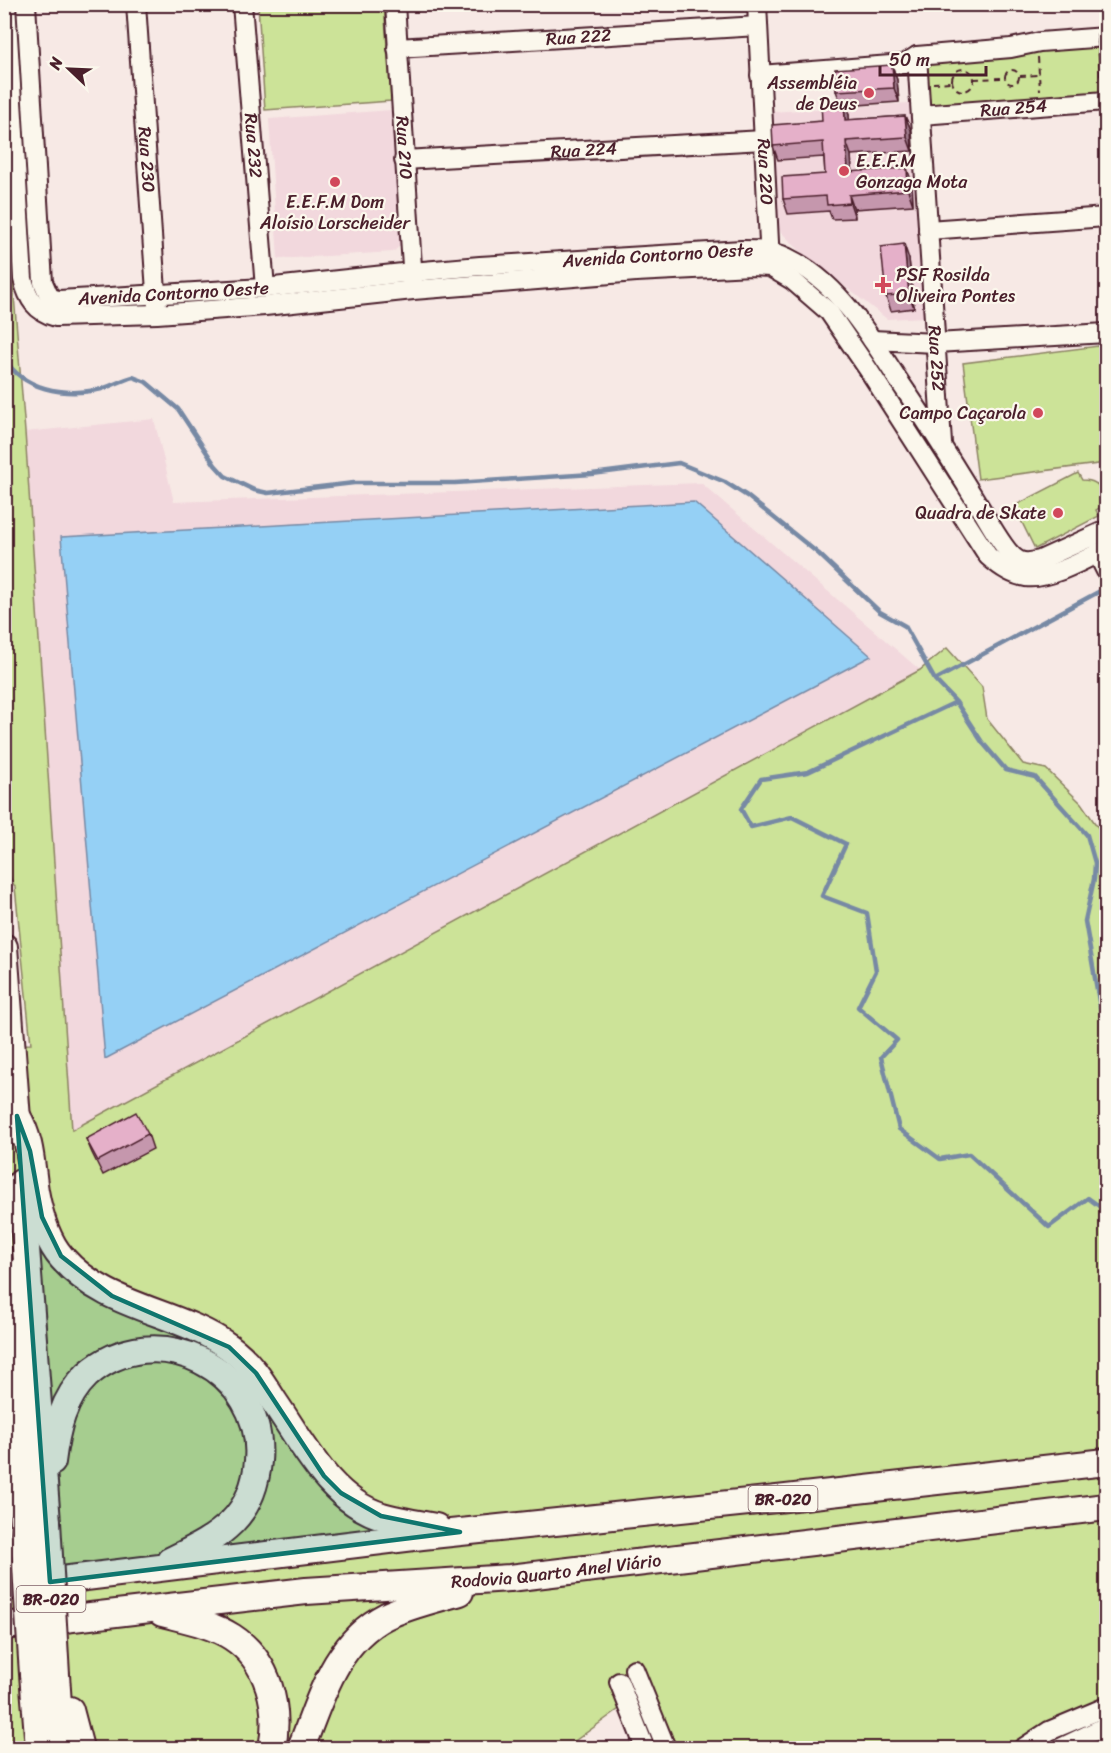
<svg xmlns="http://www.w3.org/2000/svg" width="1111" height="1753" font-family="Sriracha,sans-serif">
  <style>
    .built { fill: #f2d8dd }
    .green { fill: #cce398; stroke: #8b8162; stroke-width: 1.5 }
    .water { fill: #95d0f5; stroke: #7789a4; stroke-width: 1.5 }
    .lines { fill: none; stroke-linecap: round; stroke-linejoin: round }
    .stream { stroke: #7789a4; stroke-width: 4.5 }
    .minor-casing { stroke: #4a1f2b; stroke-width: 22 }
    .highway-casing { stroke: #4a1f2b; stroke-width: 30 }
    .path { stroke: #4a1f2b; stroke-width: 2; stroke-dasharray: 6 4.5; stroke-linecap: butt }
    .minor { stroke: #fbf7ec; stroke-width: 18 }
    .highway { stroke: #fbf7ec; stroke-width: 26 }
    .highway-bridge-casing { stroke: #4a1f2b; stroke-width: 30; stroke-linecap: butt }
    .highway-bridge { stroke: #fbf7ec; stroke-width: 26 }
    .wall { fill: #c597ad; stroke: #4a1f2b; stroke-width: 1.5 }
    .shaded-wall { fill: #a07b8d; stroke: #4a1f2b; stroke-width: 1.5 }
    .building { fill: #e5b0c9; stroke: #4a1f2b; stroke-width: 1.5 }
    .marked { fill: #0f766e; fill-opacity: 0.2; stroke: #0f766e; stroke-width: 4.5; stroke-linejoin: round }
    .poi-dot { fill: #d1495b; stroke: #fbf7ec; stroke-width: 2 }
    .labels { text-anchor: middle; stroke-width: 4.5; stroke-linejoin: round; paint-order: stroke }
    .shield { fill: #fbf7ec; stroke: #7f6065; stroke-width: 1.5 }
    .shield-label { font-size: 16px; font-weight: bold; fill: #4a1f2b }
    .street-label { font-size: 18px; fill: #4a1f2b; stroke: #fbf7ec }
    .poi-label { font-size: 18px; fill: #4a1f2b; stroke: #fbf7ec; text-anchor: end }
  </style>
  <rect width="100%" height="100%" fill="#f7e9e5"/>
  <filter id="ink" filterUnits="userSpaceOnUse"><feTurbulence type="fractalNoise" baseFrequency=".0167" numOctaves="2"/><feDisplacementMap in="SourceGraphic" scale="12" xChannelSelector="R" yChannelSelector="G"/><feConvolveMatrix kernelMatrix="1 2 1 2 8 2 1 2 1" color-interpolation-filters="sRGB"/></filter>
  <g filter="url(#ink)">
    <path class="built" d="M910 103 918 245 926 317 887 319 802 253 779 230 771 112Z
      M392 110 402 244 393 252 278 259 269 119Z
      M154 419 174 502 701 483 920 670 72 1130 25 432Z"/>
    <path class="green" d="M258 5H384L391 101 265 110Z
      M1099 42 1103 93 928 105 927 61Z
      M4 171 25 432 72 1130 920 670 947 648 982 687 987 719 1023 764 1046 769 1081 803 1106 839V1748H663L633 1699 565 1748H5L4 1045 31 1044 15 887 9 875 4 816Z
      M1106 345V463L978 479 963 363Z
      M1078 473 1082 480C1094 480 1098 484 1104 493L1101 507 1096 510 1099 516 1035 549 1014 506Z"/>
    <path class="water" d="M694 502 871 656 105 1059 61 537Z"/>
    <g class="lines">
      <path class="stream" d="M4 358C23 390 63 396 97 390 109 388 121 380 133 377L146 382 178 409 215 465 225 476 254 490 268 493 354 483H455L592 474 679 463 725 482 747 496 819 554 880 612 905 626 935 680 956 702 982 742 1006 770 1035 777 1087 835 1095 863 1094 879 1085 921 1106 1041
        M935 680 1102 590
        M956 702 808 772 761 779 741 809 751 827 792 817 846 844 822 896 867 913 876 971 858 1007 897 1040 881 1057 899 1129 940 1159 969 1154 1049 1227 1088 1198 1106 1211"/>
      <g class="minor-casing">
        <g id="minor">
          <path d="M6 4 23 279C28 299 36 312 56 317L157 314 265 306 413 290 636 272 751 266 770 267 792 280 829 312 868 369 988 556C999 566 1011 575 1026 577 1049 580 1086 559 1106 549"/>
          <path d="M26 4 43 282 50 298"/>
          <path id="s1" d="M136 4 157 306"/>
          <path id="s2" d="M242 4 265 288"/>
          <path id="s3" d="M395 4 413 282"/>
          <path id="s4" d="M757 4 770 262"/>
          <path id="s5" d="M397 48 758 26"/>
          <path id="s6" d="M917 56 942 443"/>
          <path d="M760 75 904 64 917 56 1011 48 1040 42 1106 37"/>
          <path id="s7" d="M921 115 1106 101"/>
          <path id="s8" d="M404 160 764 140"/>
          <path d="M928 230 1106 217"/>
          <path id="s9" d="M50 298 59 300 265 288 412 272 480 266 742 250C758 250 772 250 786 257 839 282 869 335 899 381 926 420 951 460 976 501 985 514 1005 554 1018 560 1025 564 1033 562 1040 560L1106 530"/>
          <path d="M872 340 936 343 1106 333"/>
          <path d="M1097 553 1106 571"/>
          <path d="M634 1669 666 1748"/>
          <path d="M619 1682 645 1748"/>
          <path d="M1023 1748 1049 1731 1106 1707"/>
          <path d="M1060 1748 1106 1726"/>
        </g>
      </g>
      <g class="highway-casing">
        <g id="highway">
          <path d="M4 947 18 1132"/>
          <path d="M17 1116C31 1139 31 1165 35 1191 39 1213 47 1241 62 1258 107 1309 177 1310 229 1347 250 1362 262 1382 275 1403 304 1445 330 1500 382 1516 400 1521 418 1524 436 1527"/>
          <path d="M21 1183 47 1522"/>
          <path d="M4 1270 23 1523"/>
          <path d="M52 1462C56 1430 63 1398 87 1375 155 1314 266 1369 258 1461 256 1484 248 1506 232 1522 214 1540 192 1550 170 1561"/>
          <path d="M4 1587 422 1536 777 1499 1106 1462"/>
          <path d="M162 1613C185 1619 212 1624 232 1637 269 1661 280 1708 272 1748"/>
          <path id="s10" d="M4 1626 306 1591 510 1578 1106 1507"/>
          <path d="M33 1674 39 1748"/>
          <path d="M56 1675 61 1748"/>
          <path d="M70 1710 80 1748"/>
          <path d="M301 1748C320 1700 335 1642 386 1616 409 1605 436 1599 460 1592"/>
        </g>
      </g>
      <path class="path" d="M1038 57 1040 91
        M952 80a11 11 0 1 1 22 0a11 11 0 1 1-22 0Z
        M1005 77a7 7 0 1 1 14 0a7 7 0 1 1-14 0Z
        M1020 76 1038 75
        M974 79 1004 78
        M933 83 951 82"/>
      <use href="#minor" class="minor"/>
      <use href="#highway" class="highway"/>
      <g class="highway-bridge-casing">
        <path id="highway-bridge" d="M47 1522 56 1675
          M23 1523 33 1674"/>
      </g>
      <use href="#highway-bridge" class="highway-bridge"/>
    </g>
    <path class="wall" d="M1107 32V90H1105L1100 75Z
      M892 65 897 80 899 102 845 106 849 115V120L905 116 911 130 912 151 851 155 852 172 912 183 913 205 854 209 855 218 832 219 829 211 788 214 783 199 825 174 824 157 778 160 773 146 822 121 840 101 836 91Z
      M909 259 914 308 891 311 886 296Z
      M148 1134 153 1149 103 1175 92 1153 86 1139Z"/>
    <path class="shaded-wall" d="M892 65 897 80 899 102 894 88Z
      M844 101 849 115 850 134 845 120Z
      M905 116 911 130 912 151 907 137Z
      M846 141 851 155 853 187 848 172Z
      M907 168 912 183 913 205 908 190Z
      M849 195 854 209 855 218 850 203Z
      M904 244 909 259 914 308 909 294Z"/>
    <path class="building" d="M1107 32V77L1100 75 1097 34Z
      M892 65 894 88 836 91 835 69Z
      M844 101 845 120 905 116 907 137 846 141 848 172 907 168 908 190 849 195 850 203 827 205 826 196 783 199 782 177 825 174 823 142 773 146 772 125 822 121 821 102Z
      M904 244 909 294 886 296 881 247Z
      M136 1112 148 1134 98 1161 86 1139Z"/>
  </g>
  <path class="marked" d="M17 1116 30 1151 42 1217 61 1256 112 1296 229 1347 256 1373 324 1476 341 1493 381 1516 460 1532 50 1582Z"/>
  <g class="poi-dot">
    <circle cx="869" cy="93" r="6"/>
    <circle cx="844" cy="171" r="6"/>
    <circle cx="335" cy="182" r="6"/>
    <path d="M880 276h6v6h6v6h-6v6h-6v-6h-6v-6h6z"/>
    <circle cx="1038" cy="413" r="6"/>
    <circle cx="1058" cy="513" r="6"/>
  </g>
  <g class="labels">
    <g class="shield">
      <rect x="748.5" y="1486" width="69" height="26" rx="4.5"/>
      <rect x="16.5" y="1586" width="69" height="26" rx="4.5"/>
    </g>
    <g class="shield-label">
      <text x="783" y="1505">BR-020</text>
      <text x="51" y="1605">BR-020</text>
    </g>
    <g class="street-label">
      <text dy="6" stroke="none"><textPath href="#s5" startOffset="182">Rua 222</textPath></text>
      <text dy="6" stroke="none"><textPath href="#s7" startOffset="93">Rua 254</textPath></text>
      <text dy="6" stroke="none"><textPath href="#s2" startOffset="142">Rua 232</textPath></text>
      <text dy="6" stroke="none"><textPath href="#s3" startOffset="144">Rua 210</textPath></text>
      <text dy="6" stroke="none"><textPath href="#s8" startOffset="180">Rua 224</textPath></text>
      <text dy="6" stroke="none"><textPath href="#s1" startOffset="156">Rua 230</textPath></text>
      <text dy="6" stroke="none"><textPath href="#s4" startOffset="168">Rua 220</textPath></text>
      <text dy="6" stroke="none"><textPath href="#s9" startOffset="610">Avenida Contorno Oeste</textPath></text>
      <text dy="6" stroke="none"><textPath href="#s9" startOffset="124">Avenida Contorno Oeste</textPath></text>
      <text dy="6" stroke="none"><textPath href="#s6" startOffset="303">Rua 252</textPath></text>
      <text dy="6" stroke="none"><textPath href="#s10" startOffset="555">Rodovia Quarto Anel Viário</textPath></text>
    </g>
    <g class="poi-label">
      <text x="857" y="89">Assembléia<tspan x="857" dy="21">de Deus</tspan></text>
      <text x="856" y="167" text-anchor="start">E.E.F.M<tspan x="856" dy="21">Gonzaga Mota</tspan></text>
      <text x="335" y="208" text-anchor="middle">E.E.F.M Dom<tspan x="335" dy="21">Aloísio Lorscheider</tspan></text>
      <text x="896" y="281" text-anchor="start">PSF Rosilda<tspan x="896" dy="21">Oliveira Pontes</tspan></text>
      <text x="1026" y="419">Campo Caçarola</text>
      <text x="1046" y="519">Quadra de Skate</text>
    </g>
  </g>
  <rect width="1111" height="1753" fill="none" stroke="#fbf7ec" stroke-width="24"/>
  <rect x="12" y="12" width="1087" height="1729" fill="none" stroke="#4a1f2b" stroke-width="2" filter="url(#ink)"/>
  <g transform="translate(69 69) rotate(293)" stroke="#fbf7ec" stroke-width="4.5" paint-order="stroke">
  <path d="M0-4.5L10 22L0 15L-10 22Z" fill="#4a1f2b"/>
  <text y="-9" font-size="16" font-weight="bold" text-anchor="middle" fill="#4a1f2b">N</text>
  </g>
  <path d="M880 66v9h106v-9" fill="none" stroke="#4a1f2b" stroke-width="3"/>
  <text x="889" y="66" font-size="18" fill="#4a1f2b" stroke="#fbf7ec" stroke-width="4.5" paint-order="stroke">50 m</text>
</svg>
